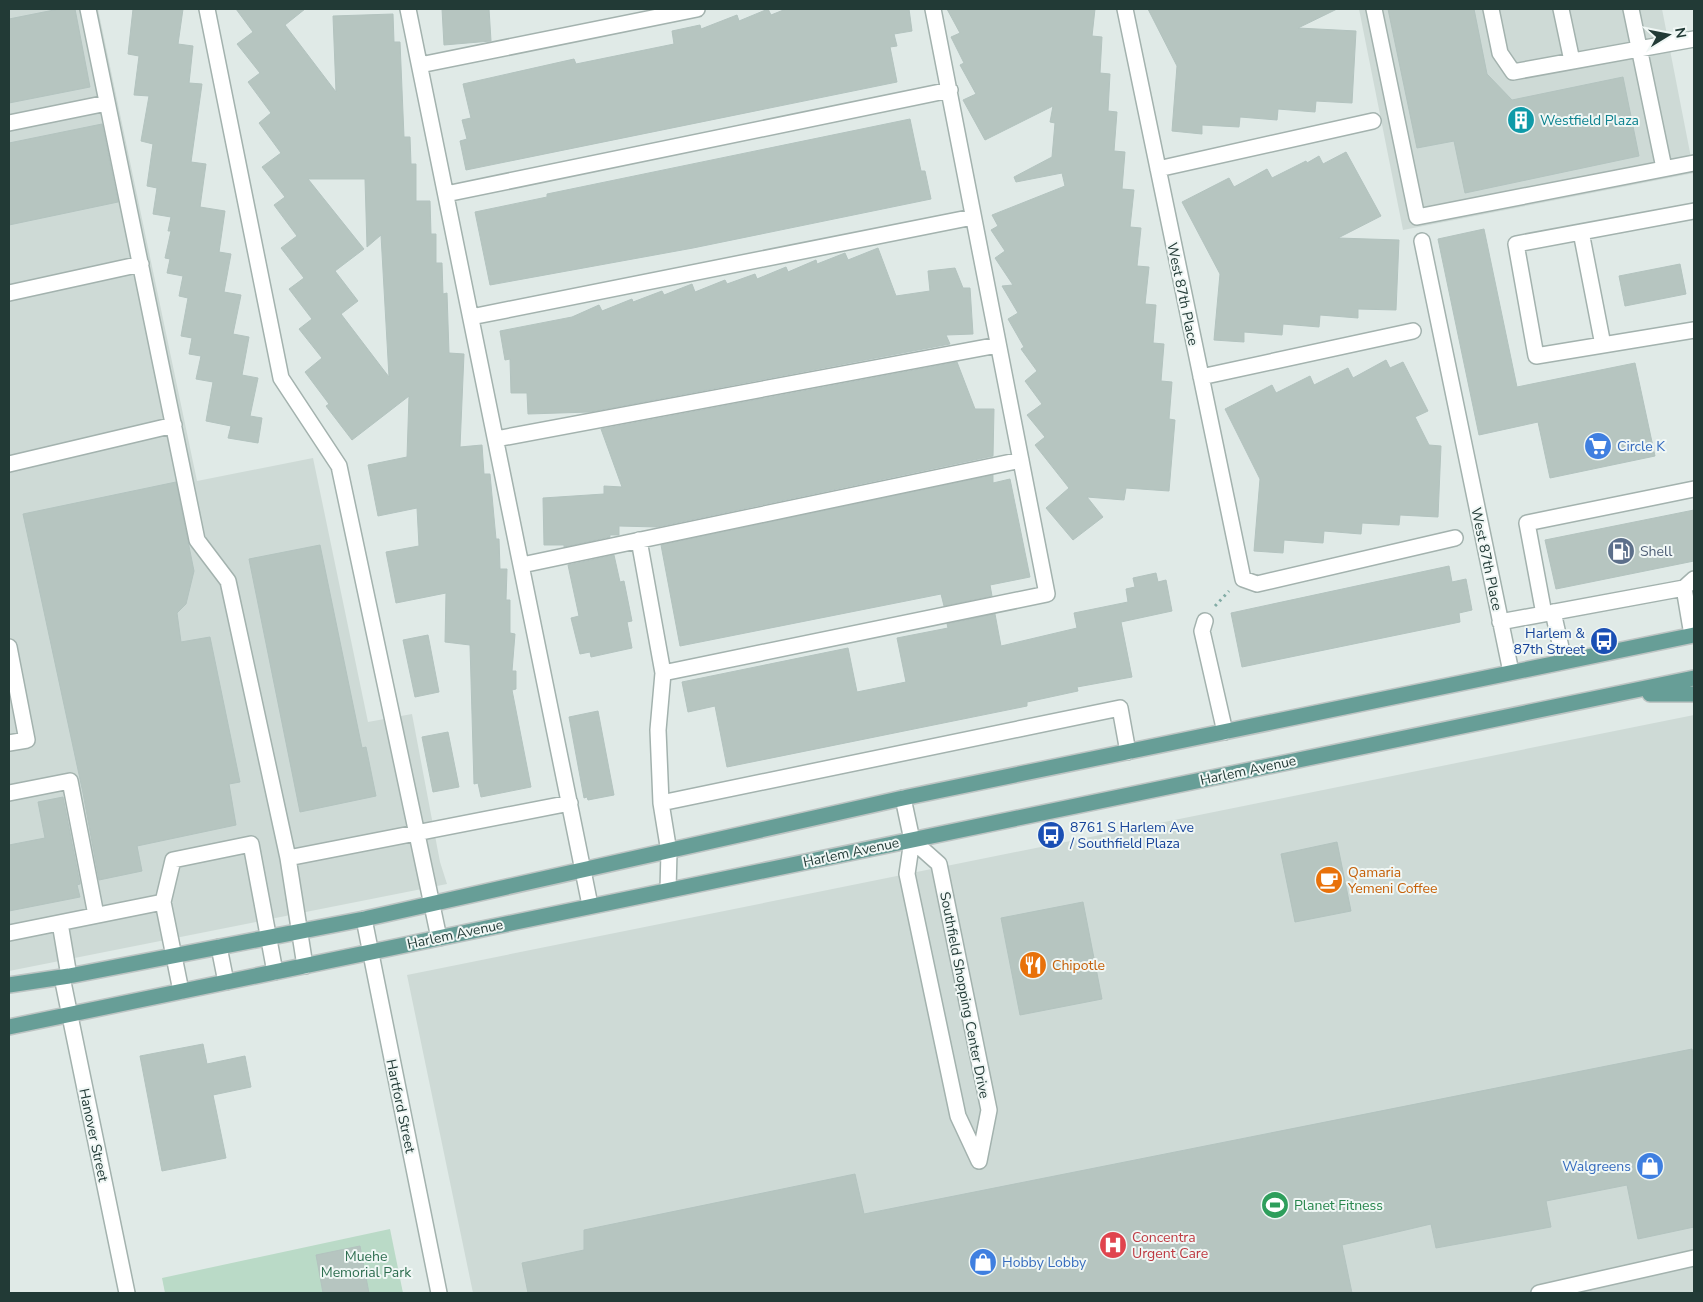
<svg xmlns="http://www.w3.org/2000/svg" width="1703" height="1302" font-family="'Nunito Sans',sans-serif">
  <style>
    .built { fill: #cedad6 }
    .green { fill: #badac7 }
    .building { fill: #b6c5c0; stroke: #b3c3bf; fill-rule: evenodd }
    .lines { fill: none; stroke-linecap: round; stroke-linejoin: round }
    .minor-casing { stroke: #a3b2ae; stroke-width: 18 }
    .major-casing { stroke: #bdc4c3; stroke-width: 18 }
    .path { stroke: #82aca5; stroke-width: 3; stroke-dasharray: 2.5 4; stroke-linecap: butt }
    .minor { stroke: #fff; stroke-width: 15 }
    .major { stroke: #679e97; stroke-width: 15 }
    .labels { text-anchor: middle; stroke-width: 4; stroke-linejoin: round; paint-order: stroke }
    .culture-label { font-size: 14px; fill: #0d838f; stroke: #f0f7f5; text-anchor: start }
    .street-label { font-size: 14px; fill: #223a36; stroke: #f0f7f5 }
    .shop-label { font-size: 14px; fill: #366cbe; stroke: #f0f7f5; text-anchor: start }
    .service-label { font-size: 14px; fill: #4e5e75; stroke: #f0f7f5; text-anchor: start }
    .transit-label { font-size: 14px; fill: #164399; stroke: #f0f7f5; text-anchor: end }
    .food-label { font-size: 14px; fill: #c56008; stroke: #f0f7f5; text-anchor: start }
    .leisure-label { font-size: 14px; fill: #27864d; stroke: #f0f7f5; text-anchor: start }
    .health-label { font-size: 14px; fill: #be3a42; stroke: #f0f7f5; text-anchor: start }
    .park-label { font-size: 14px; fill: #2e6e50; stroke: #f0f7f5 }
  </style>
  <rect width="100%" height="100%" fill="#e0eae7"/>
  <path class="built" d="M9 9H98L197 481 313 458 368 722 412 714 440 862 447 884 9 971Z
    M1359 9H1662L1694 173 1403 230Z
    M1694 715V1293H473L407 975Z"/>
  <path class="green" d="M390 1229 403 1293H165L162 1278Z"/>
  <path class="building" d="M59 9H75L90 87 9 103V19Z
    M133 9H183L178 44 193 46 189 83 202 84 191 162 206 164 200 207 225 211 219 252 231 254 224 292 241 295 233 334 249 337 242 375 258 378 250 416 262 418 258 443 228 438 231 426 206 421 213 382 196 379 201 356 189 354 192 338 181 336 188 298 179 296 183 276 167 273 170 259 165 258 171 231H168L171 217 153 214 157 188 147 186 153 144 141 141 149 96 134 95 139 56 128 54Z
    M236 9H305L285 25 336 92 333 16 393 14 394 42H400L404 137H410L411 164H416V201H430L431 234H436V263H442L443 294 447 293 449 353 464 354 460 447 482 445 484 474H490L496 539H499L500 569H507L506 600H510V633L515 634 512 671H516V689L512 690 531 787 481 797 478 783 474 784 470 645 445 642 446 593 396 603 386 552 419 546 417 508 378 516 368 465 407 457 409 396 352 440 326 406 329 404 305 372 322 358 299 329 312 319 289 289 304 278 281 248 297 236 274 205 285 197 262 167 281 153 259 123 271 113 248 82 260 73 237 44 253 32ZM308 179H365L367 247 381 235 389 377 341 314 358 301 335 271 364 249Z
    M442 9H489L491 41 444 45Z
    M768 9 771 15 786 9H909L912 31 894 34 897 46 890 47 897 82 466 170 460 141 467 139 462 120 471 118 463 84 574 59 576 64 674 44 672 31 700 25 701 29 737 15 739 21Z
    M947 9H1095L1092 36 1102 37 1100 73 1110 74 1108 111 1117 112 1114 151 1125 152 1122 189 1134 190 1130 227 1141 228 1137 266 1149 267 1145 304 1156 305 1153 343 1164 344 1161 381 1172 382 1169 419 1175 420 1169 491 1126 488 1124 500 1087 497 1103 517 1073 540 1046 508 1069 488 1035 445 1045 437 1027 415 1042 404 1025 381 1037 371 1021 349 1024 347 1008 319 1018 313 1002 286 1013 285 995 258 1005 251 991 230 998 226 992 215 1065 186 1062 173 1016 182 1014 177 1052 157 1055 123 1050 122 1053 106 985 140 963 100 976 94 960 65 964 63 951 37 960 33Z
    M1148 9H1337L1298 28 1356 31 1352 103 1316 101 1315 112 1278 109 1277 120 1240 117 1239 127 1202 125V134L1172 131 1177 66Z
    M1388 9H1474L1487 74 1512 100 1623 77 1639 156 1465 193 1454 141 1417 148Z
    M910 119 921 171H925L931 199 693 248 490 285 475 212 547 197V194Z
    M102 124 118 202 9 225V143Z
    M1346 152 1381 216 1338 238 1399 240 1396 310 1358 309V318L1320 315 1319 327 1283 324 1282 335 1244 332V342L1214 340 1220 274 1182 202 1229 178 1234 187 1267 169 1272 178 1306 161 1307 163 1319 156 1323 164Z
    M1484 229 1517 387 1635 363 1655 456 1550 478 1538 422 1479 435 1438 239Z
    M878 248 896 296 930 291 928 271 955 268 963 288H970L973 334 946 335 950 344 590 412 528 414 527 393H511L510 359 505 360 500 331 572 317 599 305 602 311 632 299 633 302 662 291 664 295 692 284 695 292 725 280 727 284 755 274 757 279 786 267 788 272 816 260 817 264 845 253 848 260Z
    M1680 264 1686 294 1625 306 1619 276Z
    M1386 360 1390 368 1403 362 1428 411 1415 417 1429 445 1441 446 1438 517 1400 515 1399 525 1362 523 1361 534 1324 531 1323 543 1284 540 1283 553 1254 551 1260 479 1225 409 1272 385 1276 393 1310 376 1314 385 1348 368 1353 378Z
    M957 362 975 409H994L993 456 657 527 619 526V535H610V537L564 547V545H544L543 498 604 494V486L622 487 601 429Z
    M993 475V483L1010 479 1030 577 990 585 992 596 944 606 941 594 680 646 661 545Z
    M176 482 194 571 186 604 177 613 181 642 210 637 240 782 229 784 236 825 137 846 142 871 99 880 83 793 23 514Z
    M1694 510V561L1556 589 1545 540Z
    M320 545 362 748 366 747 376 796 300 812 249 559Z
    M614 555 620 582 624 581 632 621 627 622 632 648 591 657 590 652 580 654 571 618 579 616 568 565Z
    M1449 566 1452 582 1466 579 1472 610 1459 613 1460 622 1242 667 1231 613Z
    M1156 573 1158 582 1166 580 1172 611 1121 622 1132 677 1077 687 1078 691 1027 702V706L727 767 715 706 688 712 682 682 848 648 857 692 906 682 897 638 948 628 947 624 995 614 1001 646 1077 628 1074 613 1128 602 1126 589 1135 587 1133 578Z
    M428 635 439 692 415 697 403 640Z
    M598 711 614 795 588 800 587 797 584 798 569 717Z
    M448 732 459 787 433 792 422 737Z
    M63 797 80 884 77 885 80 897 9 911V845L45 838 38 802Z
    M1337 842 1351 911 1295 922 1281 854Z
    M1083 902 1102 999 1020 1015 1001 918Z
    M203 1044 207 1064 245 1056 251 1087 213 1095 226 1158 162 1171 140 1056Z
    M1692 1049 1694 1060V1227L1638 1239 1627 1185 1546 1201 1551 1227 1436 1248 1431 1224 1342 1245 1352 1293H528L522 1263 584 1250V1230L855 1174 864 1214Z
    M360 1246 369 1293H323L316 1255Z"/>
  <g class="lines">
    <g class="minor-casing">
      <path id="minor" d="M88 9 197 540 228 581 288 858
        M207 9 281 378 339 466 439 938
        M408 9 590 905
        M1125 9 1243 579 1257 584 1455 538
        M1374 9 1417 217 1694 163
        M1491 9 1500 53 1513 72 1694 39
        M1561 9 1572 61
        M1631 9 1664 168
        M420 65 697 9
        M9 123 107 103
        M1158 169 1373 121
        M446 194 950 90
        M1694 211 1516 244 1536 356 1694 330
        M1581 232 1603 345
        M1422 241 1511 672
        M9 293 141 264
        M471 317 973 217
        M1201 377 1413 331
        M496 439 998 345
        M9 464 174 425
        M639 540 663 673
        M522 565 1021 460
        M1684 588 1692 635
        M1553 612 1564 661
        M1544 614 1527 523 1694 489
        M1205 621 1202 631 1225 732
        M1500 622 1684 588 1694 579
        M9 647 27 740 9 743
        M9 793 70 781 96 915
        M903 798 912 840 907 874 958 1116 979 1161 989 1110 939 864 912 840
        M661 803 1120 708 1128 752
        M668 890 669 852 661 803 658 730 663 673 1047 594 933 9
        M364 919 439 1293
        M60 923 69 976
        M9 933 163 902
        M219 947 226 982
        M305 966 288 858 570 803
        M62 977 127 1293
        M181 991 163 902 173 860 251 844 275 972
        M1539 1293 1694 1258"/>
    </g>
    <g class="major-casing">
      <path id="major" d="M1650 694H1694
        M9 985 69 976 364 919 903 798 1694 635
        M9 1027 1694 678"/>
    </g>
    <path class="path" d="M1215 606 1229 591"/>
    <use href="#minor" class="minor"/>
    <use href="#major" class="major"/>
  </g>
  <defs>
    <g id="building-disc" transform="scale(1.4375)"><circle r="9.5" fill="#0f9aa8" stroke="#f0f7f5"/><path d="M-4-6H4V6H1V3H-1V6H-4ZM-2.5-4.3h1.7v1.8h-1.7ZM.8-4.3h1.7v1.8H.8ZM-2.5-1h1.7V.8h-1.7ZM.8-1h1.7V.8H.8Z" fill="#fff"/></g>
    <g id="supermarket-disc" transform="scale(1.4375)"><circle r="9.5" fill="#3f7fe0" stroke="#f0f7f5"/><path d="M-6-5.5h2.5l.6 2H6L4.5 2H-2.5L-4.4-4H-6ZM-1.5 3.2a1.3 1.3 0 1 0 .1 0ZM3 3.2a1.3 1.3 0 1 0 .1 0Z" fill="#fff"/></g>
    <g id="fuel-disc" transform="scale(1.4375)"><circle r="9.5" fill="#5c6f8a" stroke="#f0f7f5"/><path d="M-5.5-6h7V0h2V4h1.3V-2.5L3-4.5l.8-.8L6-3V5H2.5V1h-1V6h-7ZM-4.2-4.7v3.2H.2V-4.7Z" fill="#fff"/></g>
    <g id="bus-disc" transform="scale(1.4375)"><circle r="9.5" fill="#1a4fb4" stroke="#f0f7f5"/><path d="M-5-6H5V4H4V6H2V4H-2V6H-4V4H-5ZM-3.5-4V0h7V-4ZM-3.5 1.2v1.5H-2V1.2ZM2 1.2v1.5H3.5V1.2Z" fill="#fff"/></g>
    <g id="cafe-disc" transform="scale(1.4375)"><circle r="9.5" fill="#e8710a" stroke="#f0f7f5"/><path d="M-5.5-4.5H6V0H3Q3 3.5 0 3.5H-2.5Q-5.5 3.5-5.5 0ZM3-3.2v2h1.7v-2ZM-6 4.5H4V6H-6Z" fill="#fff"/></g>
    <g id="restaurant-disc" transform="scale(1.4375)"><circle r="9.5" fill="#e8710a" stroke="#f0f7f5"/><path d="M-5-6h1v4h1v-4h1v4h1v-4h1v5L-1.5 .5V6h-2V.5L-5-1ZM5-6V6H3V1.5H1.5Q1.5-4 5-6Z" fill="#fff"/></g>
    <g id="shop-disc" transform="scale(1.4375)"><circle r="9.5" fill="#3f7fe0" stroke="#f0f7f5"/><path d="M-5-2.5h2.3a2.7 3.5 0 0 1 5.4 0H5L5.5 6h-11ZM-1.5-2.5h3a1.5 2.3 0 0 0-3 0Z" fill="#fff"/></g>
    <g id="stadium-disc" transform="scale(1.4375)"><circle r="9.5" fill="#2e9e5b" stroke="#f0f7f5"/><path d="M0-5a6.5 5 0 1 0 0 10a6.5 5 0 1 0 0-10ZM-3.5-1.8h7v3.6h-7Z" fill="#fff"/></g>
    <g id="hospital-disc" transform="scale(1.4375)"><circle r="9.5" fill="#e0444e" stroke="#f0f7f5"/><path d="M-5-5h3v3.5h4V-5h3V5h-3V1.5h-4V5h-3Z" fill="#fff"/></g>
  </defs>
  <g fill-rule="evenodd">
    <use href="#building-disc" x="1521" y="120"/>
    <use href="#supermarket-disc" x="1598" y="446"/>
    <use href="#fuel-disc" x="1621" y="551"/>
    <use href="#bus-disc" x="1604" y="641"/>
    <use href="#bus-disc" x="1051" y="835"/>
    <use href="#cafe-disc" x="1329" y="880"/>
    <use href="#restaurant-disc" x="1033" y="965"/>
    <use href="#shop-disc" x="1650" y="1166"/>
    <use href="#stadium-disc" x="1275" y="1205"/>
    <use href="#hospital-disc" x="1113" y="1245"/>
    <use href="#shop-disc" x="983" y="1262"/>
  </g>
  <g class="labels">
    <g class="culture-label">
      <text x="1540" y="125">Westfield Plaza</text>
    </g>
    <g class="street-label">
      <text transform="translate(1183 294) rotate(78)" y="5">West 87th Place</text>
      <text transform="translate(1487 559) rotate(78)" y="5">West 87th Place</text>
      <text transform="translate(1248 770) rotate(-12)" y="5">Harlem Avenue</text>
      <text transform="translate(851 852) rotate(-12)" y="5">Harlem Avenue</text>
      <text transform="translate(455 934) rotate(-12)" y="5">Harlem Avenue</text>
      <text transform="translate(965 995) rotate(79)" y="5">Southfield Shopping Center Drive</text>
      <text transform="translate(401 1106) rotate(78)" y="5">Hartford Street</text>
      <text transform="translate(94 1135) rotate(78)" y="5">Hanover Street</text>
    </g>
    <g class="shop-label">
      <text x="1617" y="451">Circle K</text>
      <text x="1631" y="1171" text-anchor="end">Walgreens</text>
      <text x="1002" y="1267">Hobby Lobby</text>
    </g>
    <g class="service-label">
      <text x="1640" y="556">Shell</text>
    </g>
    <g class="transit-label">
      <text x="1585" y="638">Harlem &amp;<tspan x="1585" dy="16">87th Street</tspan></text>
      <text x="1070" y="832" text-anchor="start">8761 S Harlem Ave<tspan x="1070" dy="16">/ Southfield Plaza</tspan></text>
    </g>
    <g class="food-label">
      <text x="1348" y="877">Qamaria<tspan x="1348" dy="16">Yemeni Coffee</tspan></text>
      <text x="1052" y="970">Chipotle</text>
    </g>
    <g class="leisure-label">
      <text x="1294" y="1210">Planet Fitness</text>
    </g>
    <g class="health-label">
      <text x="1132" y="1242">Concentra<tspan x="1132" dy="16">Urgent Care</tspan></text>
    </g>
    <g class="park-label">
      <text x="366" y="1261">Muehe<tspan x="366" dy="16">Memorial Park</tspan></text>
    </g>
  </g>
  <rect width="1703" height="1302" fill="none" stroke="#223a36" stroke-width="20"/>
  <g transform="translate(1668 35) rotate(80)" stroke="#f0f7f5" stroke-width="4" paint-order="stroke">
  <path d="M0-4L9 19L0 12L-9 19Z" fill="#223a36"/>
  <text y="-8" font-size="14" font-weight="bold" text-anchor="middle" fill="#223a36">N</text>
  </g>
</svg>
